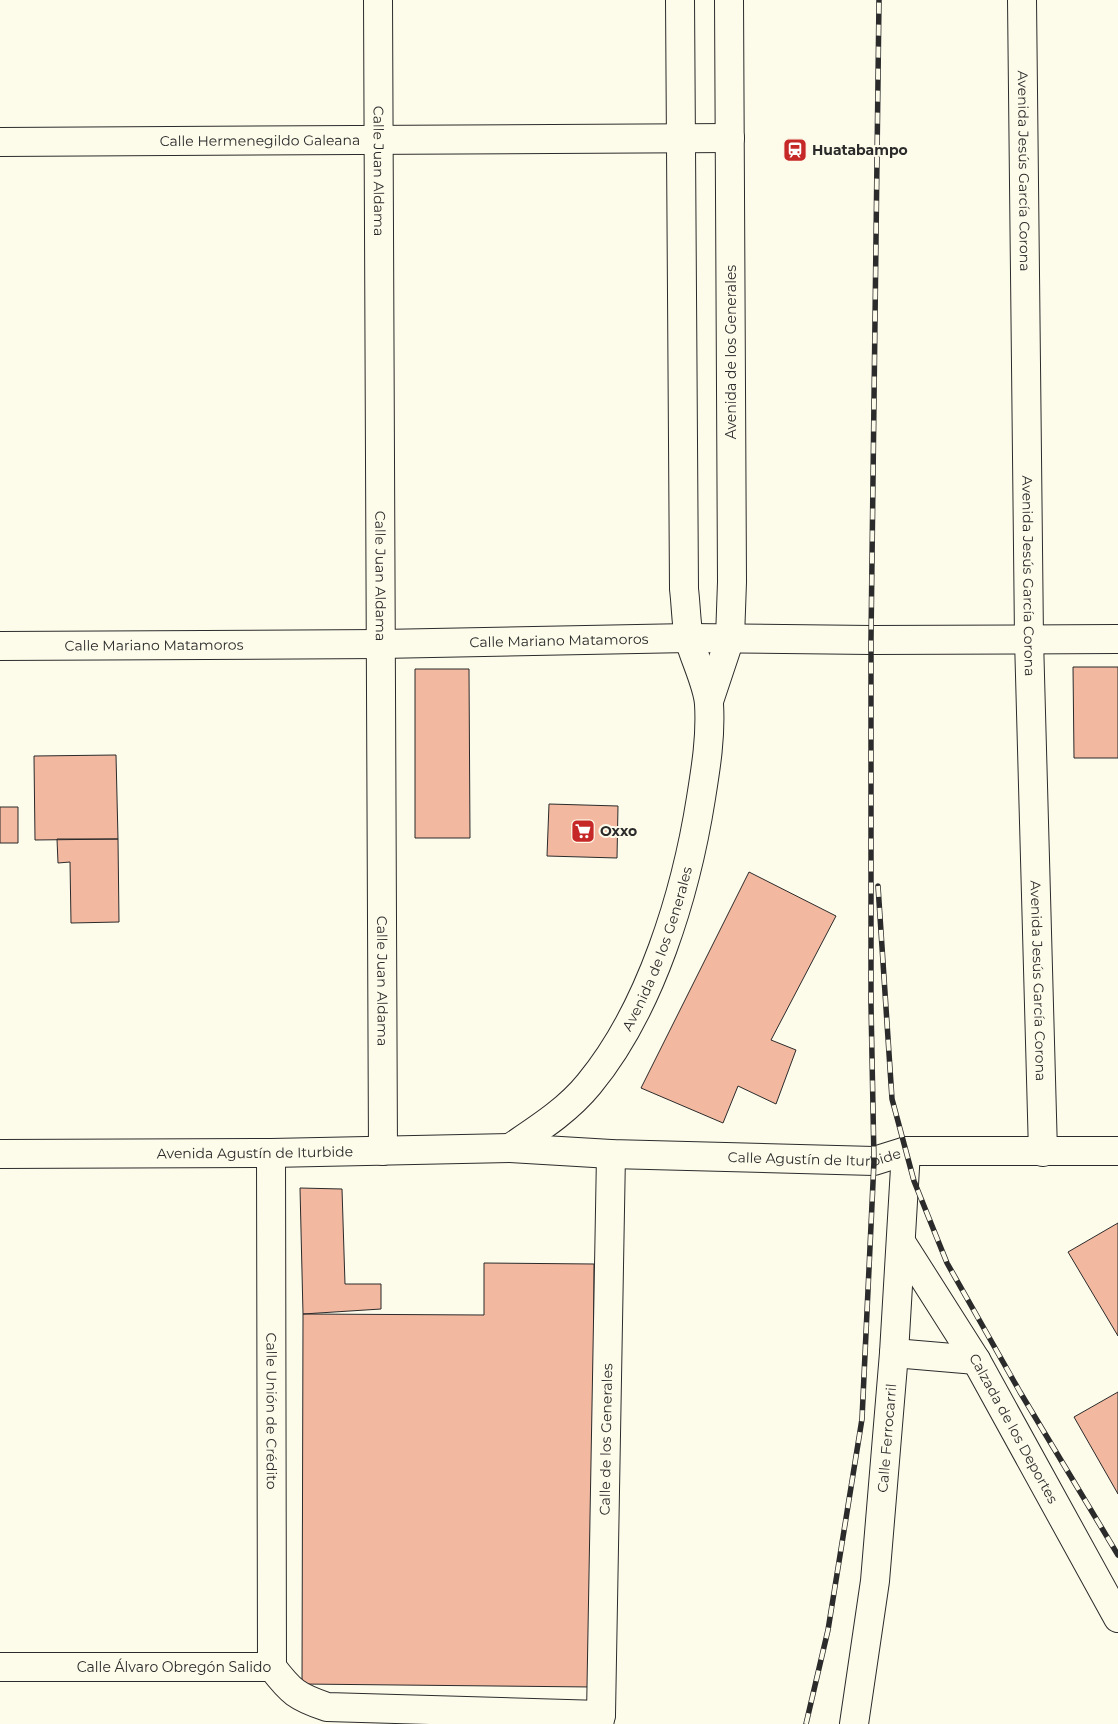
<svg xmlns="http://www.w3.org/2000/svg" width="1118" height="1724" font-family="Montserrat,sans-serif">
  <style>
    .building { fill: #f2b8a0; stroke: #2b2b2b }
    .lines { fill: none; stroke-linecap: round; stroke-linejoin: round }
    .minor-casing { stroke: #2b2b2b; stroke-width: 30 }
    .minor { stroke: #fdfbea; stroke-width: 28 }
    .rail-casing { stroke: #2b2b2b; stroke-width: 5.5 }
    .rail { stroke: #fdfbea; stroke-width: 4; stroke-dasharray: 11; stroke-linecap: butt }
    .labels { text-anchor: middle; stroke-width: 4; stroke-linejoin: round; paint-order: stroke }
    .street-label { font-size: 14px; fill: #2b2b2b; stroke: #fdfbea }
    .poi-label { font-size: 14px; font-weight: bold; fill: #2b2b2b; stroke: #fdfbea; text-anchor: start }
  </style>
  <rect width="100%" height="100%" fill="#fdfbea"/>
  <path class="building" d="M1073 667H1118V758H1074Z
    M415 669H469L470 838H415Z
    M116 755 118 839 35 840 34 756Z
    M549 804 618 806 617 858 547 856Z
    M0 807H18V843H0Z
    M57 839H118L119 922 71 923 70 862 58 863Z
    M749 872 836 916 771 1040 796 1050 776 1104 738 1086 723 1123 641 1088Z
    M300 1188 342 1189 345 1284H381V1309L303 1314Z
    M1118 1223V1336L1068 1252Z
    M484 1263 594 1264 592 1687 302 1684 303 1314 484 1315Z
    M1118 1392V1494L1074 1417Z"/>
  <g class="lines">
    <g class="minor-casing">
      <g id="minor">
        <path id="s1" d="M378 0 383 1151"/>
        <path id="s2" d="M1022 0 1029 639 1043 1152"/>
        <path id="s3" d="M0 142 730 138"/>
        <path id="s4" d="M0 646 381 644 689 638 871 640 1118 639"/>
        <path d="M709 701 730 638 732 582 729 0"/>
        <path id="s5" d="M510 1148C538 1129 567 1111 589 1084 651 1009 686 893 701 798 706 767 711 736 709 704 708 685 694 658 689 638 686 623 686 605 684 589L680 0"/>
        <path id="s6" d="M271 1153 272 1667"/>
        <path id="s7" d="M0 1154 271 1153 510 1148 611 1154 874 1161 906 1151H1118"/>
        <path id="s8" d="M901 1242 976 1360 1118 1618"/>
        <path d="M894 1353 976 1360"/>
        <path id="s9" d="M0 1667H272"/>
        <path d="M272 1667C291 1692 297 1697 327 1707L601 1715"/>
        <path id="s10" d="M599 1724 601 1715 611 1154"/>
        <path id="s11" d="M854 1724 875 1581 894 1353 906 1151"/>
      </g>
    </g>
    <use href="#minor" class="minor"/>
    <g class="rail-casing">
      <path id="rail" d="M878 886 892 1099 914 1181 947 1263 1020 1392 1118 1555
        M806 1724 828 1630 862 1419 874 1161 871 1004V640L879 0"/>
    </g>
    <use href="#rail" class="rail"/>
  </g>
  <defs>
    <g id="station-square" transform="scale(1.25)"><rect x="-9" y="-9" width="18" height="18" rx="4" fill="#c62828" stroke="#fdfbea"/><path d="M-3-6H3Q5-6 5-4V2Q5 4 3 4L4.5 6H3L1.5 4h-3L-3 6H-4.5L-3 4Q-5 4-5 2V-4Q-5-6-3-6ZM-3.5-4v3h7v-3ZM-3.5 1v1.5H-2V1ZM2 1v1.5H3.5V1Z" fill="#fff"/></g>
    <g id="supermarket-square" transform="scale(1.25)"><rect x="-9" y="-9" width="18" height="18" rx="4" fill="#c62828" stroke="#fdfbea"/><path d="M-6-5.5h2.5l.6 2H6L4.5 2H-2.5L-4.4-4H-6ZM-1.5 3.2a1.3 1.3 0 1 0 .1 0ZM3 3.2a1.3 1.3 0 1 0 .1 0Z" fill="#fff"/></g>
  </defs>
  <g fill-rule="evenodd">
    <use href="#station-square" x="795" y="150"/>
    <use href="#supermarket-square" x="583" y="831"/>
  </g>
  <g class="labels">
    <g class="street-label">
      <text dy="5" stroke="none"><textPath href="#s3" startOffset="260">Calle Hermenegildo Galeana</textPath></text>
      <text dy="5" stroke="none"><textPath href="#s1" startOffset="171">Calle Juan Aldama</textPath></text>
      <text dy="5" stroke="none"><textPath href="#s2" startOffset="171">Avenida Jesús García Corona</textPath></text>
      <text transform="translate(731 352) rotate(-90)" y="5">Avenida de los Generales</text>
      <text dy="5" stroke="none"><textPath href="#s1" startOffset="576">Calle Juan Aldama</textPath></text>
      <text dy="5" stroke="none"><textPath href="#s2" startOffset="576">Avenida Jesús García Corona</textPath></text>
      <text dy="5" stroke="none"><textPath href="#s4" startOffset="559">Calle Mariano Matamoros</textPath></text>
      <text dy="5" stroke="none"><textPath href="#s4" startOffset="154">Calle Mariano Matamoros</textPath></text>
      <text dy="5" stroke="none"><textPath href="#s5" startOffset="255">Avenida de los Generales</textPath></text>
      <text dy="5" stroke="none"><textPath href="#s1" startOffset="981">Calle Juan Aldama</textPath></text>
      <text dy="5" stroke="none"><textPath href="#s2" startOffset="981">Avenida Jesús García Corona</textPath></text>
      <text dy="5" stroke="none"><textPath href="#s7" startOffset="255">Avenida Agustín de Iturbide</textPath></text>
      <text dy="5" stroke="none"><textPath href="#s7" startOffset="815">Calle Agustín de Iturbide</textPath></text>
      <text dy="5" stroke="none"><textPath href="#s6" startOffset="258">Calle Unión de Crédito</textPath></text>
      <text dy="5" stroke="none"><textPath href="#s8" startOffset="218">Calzada de los Deportes</textPath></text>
      <text dy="5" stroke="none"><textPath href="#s11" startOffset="288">Calle Ferrocarril</textPath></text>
      <text dy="5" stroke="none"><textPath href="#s10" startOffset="285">Calle de los Generales</textPath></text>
      <text dy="5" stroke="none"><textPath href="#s9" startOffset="174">Calle Álvaro Obregón Salido</textPath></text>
    </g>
    <g class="poi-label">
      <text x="812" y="155">Huatabampo</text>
      <text x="600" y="836">Oxxo</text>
    </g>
  </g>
</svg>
